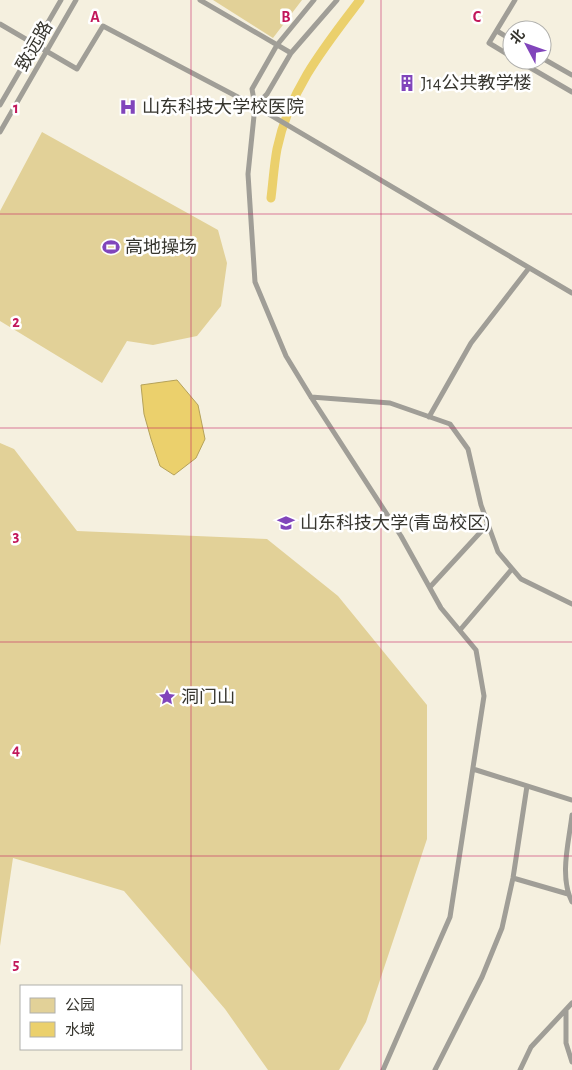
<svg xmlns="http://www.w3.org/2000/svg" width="572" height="1070" font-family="'Alegreya Sans','Noto Sans SC',sans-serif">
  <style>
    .green { fill: #e2d198 }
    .water { fill: #ebd06c; stroke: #b5a25a }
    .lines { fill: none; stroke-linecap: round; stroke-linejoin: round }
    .canal { stroke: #ebd06c; stroke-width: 9 }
    .lane { stroke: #a09e97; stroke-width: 5 }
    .grid { fill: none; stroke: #c2185b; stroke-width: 1; stroke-opacity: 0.55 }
    .labels { text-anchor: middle; stroke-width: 5; stroke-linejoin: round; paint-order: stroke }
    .street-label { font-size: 18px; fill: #37362f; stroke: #fff }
    .poi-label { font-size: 18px; fill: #37362f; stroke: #fff; text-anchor: start }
    .grid-label { font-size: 16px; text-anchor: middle; font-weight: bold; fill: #c2185b; stroke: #fff; stroke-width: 5; stroke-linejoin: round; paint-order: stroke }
  </style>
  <rect width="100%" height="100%" fill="#f5f0df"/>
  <path class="green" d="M213 0H302L273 38Z
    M42 132 218 230 227 263 221 306 197 336 153 345 127 341 102 383 0 321V211Z
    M0 443 14 449 77 531 267 539 338 596 427 705V839L366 1022 339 1070H268L225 1009 124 891 13 858 0 946Z"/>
  <path class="water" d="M177 380 198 405 205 439 196 458 174 475 160 466 151 439 144 414 141 385Z"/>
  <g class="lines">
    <path class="canal" d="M271 198C273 182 274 165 277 149 289 90 325 46 360 0"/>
    <path class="lane" d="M200 0 291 53
      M314 0 277 45 252 89 255 106 248 174 255 282 286 356 311 397 401 536 441 608 476 650 484 696 450 917 383 1070
      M0 24 77 69 103 26 255 106 572 293
      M497 31 512 40
      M512 57 489 43 515 0
      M542 58 572 75
      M517 60 572 92
      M0 105 61 0
      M255 106 267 94 291 53 337 0
      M0 132 76 0
      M311 397 390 403 450 424 468 449 481 505 498 552 521 579 572 604
      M429 417 471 343 529 268
      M430 587 488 524
      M460 630 512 569
      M473 769 572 800
      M572 815C569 842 559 876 572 902
      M513 878 568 894
      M566 1011V1043L572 1062
      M435 1070 482 977 502 928 513 878 527 786
      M520 1070 531 1047 572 1003"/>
  </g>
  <path class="grid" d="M191 0V1070M381 0V1070M0 214H572M0 428H572M0 642H572M0 856H572"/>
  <defs>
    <g id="building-bare" transform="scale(1.35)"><path d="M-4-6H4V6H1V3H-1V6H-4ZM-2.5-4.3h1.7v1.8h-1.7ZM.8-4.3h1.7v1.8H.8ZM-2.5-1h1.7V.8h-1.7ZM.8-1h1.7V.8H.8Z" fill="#8145bb" stroke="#fff" stroke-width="2.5" paint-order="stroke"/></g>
    <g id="hospital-bare" transform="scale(1.35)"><path d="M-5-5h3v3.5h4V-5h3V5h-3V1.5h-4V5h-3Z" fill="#8145bb" stroke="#fff" stroke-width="2.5" paint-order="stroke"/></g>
    <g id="stadium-bare" transform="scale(1.35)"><path d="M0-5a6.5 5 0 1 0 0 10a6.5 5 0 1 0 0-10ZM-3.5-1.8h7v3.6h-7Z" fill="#8145bb" stroke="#fff" stroke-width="2.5" paint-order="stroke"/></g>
    <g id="university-bare" transform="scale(1.35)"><path d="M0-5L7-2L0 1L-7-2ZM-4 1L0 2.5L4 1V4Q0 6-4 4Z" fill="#8145bb" stroke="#fff" stroke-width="2.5" paint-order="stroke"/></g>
    <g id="sight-bare" transform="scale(1.35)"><path d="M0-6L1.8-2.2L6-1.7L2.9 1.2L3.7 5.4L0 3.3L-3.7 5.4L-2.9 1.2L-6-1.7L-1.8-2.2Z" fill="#8145bb" stroke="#fff" stroke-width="2.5" paint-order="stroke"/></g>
  </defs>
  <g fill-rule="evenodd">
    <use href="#building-bare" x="407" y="83"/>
    <use href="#hospital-bare" x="128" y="107"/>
    <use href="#stadium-bare" x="111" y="247"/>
    <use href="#university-bare" x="286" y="523"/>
    <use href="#sight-bare" x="167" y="697"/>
  </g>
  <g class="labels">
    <g class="street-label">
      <text transform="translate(34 46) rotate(-60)" y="6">致远路</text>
    </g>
    <g class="poi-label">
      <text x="421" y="89">J14公共教学楼</text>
      <text x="142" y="113">山东科技大学校医院</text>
      <text x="125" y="253">高地操场</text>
      <text x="300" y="529">山东科技大学(青岛校区)</text>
      <text x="181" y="703">洞门山</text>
    </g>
  </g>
  <g class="grid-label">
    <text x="95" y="22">A</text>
    <text x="286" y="22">B</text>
    <text x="477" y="22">C</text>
    <text x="16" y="113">1</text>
    <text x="16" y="327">2</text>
    <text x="16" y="541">3</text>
    <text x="16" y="755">4</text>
    <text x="16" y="969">5</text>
  </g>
  <rect x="20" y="985" width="162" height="65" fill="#ffffff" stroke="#afafac"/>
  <rect x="30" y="998" width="25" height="15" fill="#e2d198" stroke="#afafac"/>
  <text x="65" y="1010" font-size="15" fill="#37362f">公园</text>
  <rect x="30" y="1022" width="25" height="15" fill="#ebd06c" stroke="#afafac"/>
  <text x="65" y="1035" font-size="15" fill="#37362f">水域</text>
  <g transform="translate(527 45) rotate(311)"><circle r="24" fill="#ffffff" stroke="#afafac"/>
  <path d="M0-4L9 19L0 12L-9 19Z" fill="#8145bb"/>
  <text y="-8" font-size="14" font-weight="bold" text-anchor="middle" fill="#37362f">北</text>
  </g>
</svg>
